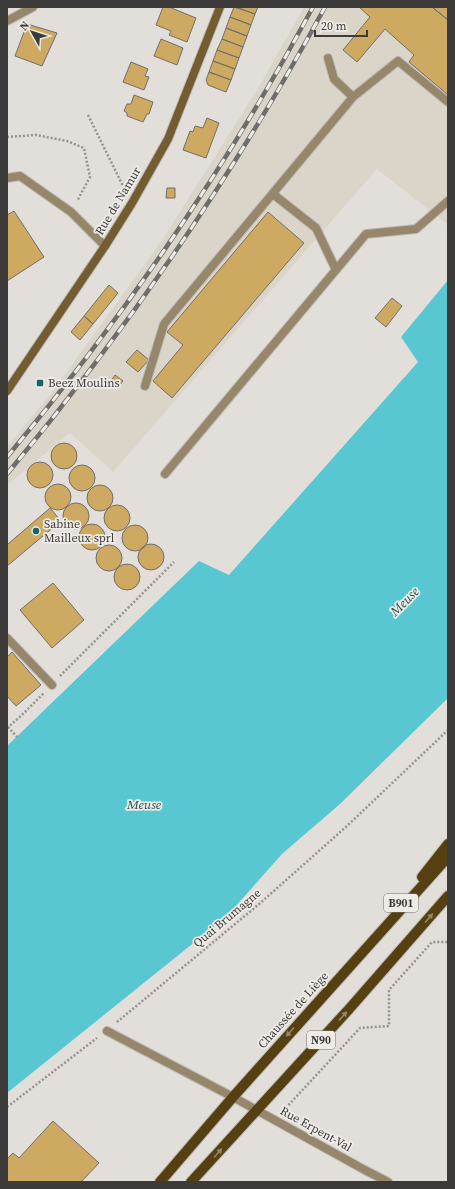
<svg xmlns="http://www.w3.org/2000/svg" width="455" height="1189" font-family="'Source Serif 4',serif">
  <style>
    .built { fill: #dbd4c9 }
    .water { fill: #59c7d1 }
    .building { fill: #cea961; stroke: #716f6b }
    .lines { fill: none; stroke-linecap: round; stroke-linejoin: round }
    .service-casing { stroke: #bdbbb7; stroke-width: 10 }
    .minor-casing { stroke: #bdbbb7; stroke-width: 10 }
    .tertiary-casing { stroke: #bdbbb7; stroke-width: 10 }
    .secondary-casing { stroke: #bdbbb7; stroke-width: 10 }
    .primary-casing { stroke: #bdbbb7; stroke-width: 12 }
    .path { stroke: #94928f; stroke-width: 2.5; stroke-dasharray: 2 2; stroke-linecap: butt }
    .service { stroke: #97876a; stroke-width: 8 }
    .minor { stroke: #97876a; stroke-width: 8 }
    .tertiary { stroke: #97876a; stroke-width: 8 }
    .secondary { stroke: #735c30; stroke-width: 8 }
    .primary { stroke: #564011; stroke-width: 10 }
    .rail-casing { stroke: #6e6d6a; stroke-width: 4.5 }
    .rail { stroke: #efece8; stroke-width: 3; stroke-dasharray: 9; stroke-linecap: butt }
    .oneway { fill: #938567 }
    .poi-dot { fill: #16646b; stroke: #efece8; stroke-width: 1.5 }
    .labels { text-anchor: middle; stroke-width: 3.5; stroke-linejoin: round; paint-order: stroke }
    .shield { fill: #efece8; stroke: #72706e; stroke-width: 1 }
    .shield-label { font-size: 11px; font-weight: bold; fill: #3c3b39 }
    .street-label { font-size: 12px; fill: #3c3b39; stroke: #efece8 }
    .poi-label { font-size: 12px; fill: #3c3b39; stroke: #efece8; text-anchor: start }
    .water-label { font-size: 13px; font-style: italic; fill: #205054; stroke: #efece8 }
  </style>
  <rect width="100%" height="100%" fill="#e2dfdb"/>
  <path class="built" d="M304 7H448V225L377 169 113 472 70 433 7 485V447L53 391 162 240 257 90Z"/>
  <path class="water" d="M448 280V698L340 804 282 854 227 916 7 1093V746L199 561 229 575 418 362 401 337Z"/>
  <path class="building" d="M163 7H169L196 18 187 42 169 35 171 31 156 25Z
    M234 7 255 14 251 25 230 17Z
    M236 7H258L255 14Z
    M359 7H432L448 20V95L409 62 414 55 385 29 357 62 343 50 370 17Z
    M432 7H448V20Z
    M230 17 251 25 247 36 226 28Z
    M27 24 57 33 42 66 15 56Z
    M226 28 247 36 243 47 222 39Z
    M161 39 183 48 177 65 154 56Z
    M222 39 243 47 239 58 217 50Z
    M217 50 239 58 235 69 213 61Z
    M213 61 235 69 231 80 209 72Z
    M131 62 148 69 145 76 149 77 144 90 123 82Z
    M209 72 231 80 226 92 208 85 206 80Z
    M134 95 153 102 149 114H147L143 122 127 116V113L124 111 127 104H131Z
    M207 118 219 123 206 158 183 150 190 131 193 132 195 126 203 128Z
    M167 188H175V198H166Z
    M14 211 44 257 7 281V215Z
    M268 212 304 243 172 398 153 381 183 345 167 332Z
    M109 285 118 293 93 324 84 316Z
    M392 298 402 306 386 327 375 318Z
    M84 316 93 324 80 340 71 332Z
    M137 350 149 360 138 372 126 362Z
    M115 375 123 381 118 387 111 381Z
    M51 456a13 13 0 1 1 26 0a13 13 0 1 1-26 0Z
    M27 475a13 13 0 1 1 26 0a13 13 0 1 1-26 0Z
    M69 478a13 13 0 1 1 26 0a13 13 0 1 1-26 0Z
    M45 497a13 13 0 1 1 26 0a13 13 0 1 1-26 0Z
    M87 498a13 13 0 1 1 26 0a13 13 0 1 1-26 0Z
    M63 516a13 13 0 1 1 26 0a13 13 0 1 1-26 0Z
    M104 518a13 13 0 1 1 26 0a13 13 0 1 1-26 0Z
    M50 508 61 521 7 566V542L8 544Z
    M79 537a13 13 0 1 1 26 0a13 13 0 1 1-26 0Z
    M122 538a13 13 0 1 1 26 0a13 13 0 1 1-26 0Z
    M138 557a13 13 0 1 1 26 0a13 13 0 1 1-26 0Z
    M96 558a13 13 0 1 1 26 0a13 13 0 1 1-26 0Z
    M114 577a13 13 0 1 1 26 0a13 13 0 1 1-26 0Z
    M53 583 84 620 52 648 20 610Z
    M12 652 41 685 16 706 7 696V657Z
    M53 1121 99 1163 81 1182H7V1159L13 1153 19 1158Z"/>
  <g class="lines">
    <g class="service-casing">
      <path id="service" d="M328 58 334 79 353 97 398 61 448 102
        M7 178 20 176 71 212 105 246
        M273 194 316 228 336 270
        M145 386 164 324 353 97
        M165 474 366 234 416 229 448 201
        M7 638 52 685
        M107 1031 233 1097"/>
    </g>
    <g class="minor-casing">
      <path id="minor" d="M7 21 33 7"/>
    </g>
    <g class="tertiary-casing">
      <path id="tertiary" d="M233 1097 363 1169 388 1182"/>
    </g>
    <g class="secondary-casing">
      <path id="secondary" d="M7 391 105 246 132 203 168 139 220 7"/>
    </g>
    <g class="primary-casing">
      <path id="primary" d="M422 877 448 844
        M160 1182 233 1097 448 857
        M191 1182 350 1008 448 896"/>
    </g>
    <path class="path" d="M88 115 125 190
      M7 137 36 135 67 141 84 148 90 177 77 201
      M60 676 174 562
      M8 727 17 737
      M7 728 21 716 44 693
      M117 1022 258 905 347 826 448 730
      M7 1107 97 1038
      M283 1111 360 1028 389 1026V990L432 942H448"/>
    <use href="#service" class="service"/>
    <use href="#minor" class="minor"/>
    <use href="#tertiary" class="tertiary"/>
    <use href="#secondary" class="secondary"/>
    <use href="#primary" class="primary"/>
    <g class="rail-casing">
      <path id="rail" d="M7 457C123 318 227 167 313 7
        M7 474C128 329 235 173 325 7"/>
    </g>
    <use href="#rail" class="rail"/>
  </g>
  <defs><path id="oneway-solid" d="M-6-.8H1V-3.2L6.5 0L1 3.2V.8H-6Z"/></defs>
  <g class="oneway">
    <use href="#oneway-solid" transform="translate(429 918) rotate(-49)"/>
    <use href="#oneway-solid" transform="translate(343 1016) rotate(-48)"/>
    <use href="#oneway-solid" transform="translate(290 1032) rotate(132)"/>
    <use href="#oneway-solid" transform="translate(218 1153) rotate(-48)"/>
  </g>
  <g class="poi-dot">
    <rect x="36" y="379" width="8" height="8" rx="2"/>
    <circle cx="36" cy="531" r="4"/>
  </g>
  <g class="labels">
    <g class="shield">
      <rect x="384" y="894" width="34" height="18" rx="3"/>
      <rect x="307" y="1031" width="28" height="18" rx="3"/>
    </g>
    <g class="shield-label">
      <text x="401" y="907">B901</text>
      <text x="321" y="1044">N90</text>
    </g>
    <g class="street-label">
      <text transform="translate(118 201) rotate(-59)" y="4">Rue de Namur</text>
      <text transform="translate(227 918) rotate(-40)" y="4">Quai Brumagne</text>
      <text transform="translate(293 1010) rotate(-48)" y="4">Chaussée de Liège</text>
      <text transform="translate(316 1129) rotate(29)" y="4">Rue Erpent-Val</text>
    </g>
    <g class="poi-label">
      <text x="48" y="387">Beez Moulins</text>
      <text x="44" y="528">Sabine<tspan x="44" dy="14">Mailleux sprl</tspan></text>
    </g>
    <g class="water-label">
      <text transform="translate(404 601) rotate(-45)" y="5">Meuse</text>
      <text x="144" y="809">Meuse</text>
    </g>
  </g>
  <rect width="455" height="1189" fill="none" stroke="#3c3b39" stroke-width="16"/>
  <g transform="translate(32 32) rotate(309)" stroke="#efece8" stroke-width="3" paint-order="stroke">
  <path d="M0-3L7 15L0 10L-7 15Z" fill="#3c3b39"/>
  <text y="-6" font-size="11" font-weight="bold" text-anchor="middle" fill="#3c3b39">N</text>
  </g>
  <path d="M315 30v6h52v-6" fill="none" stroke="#3c3b39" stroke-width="2"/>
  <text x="321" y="30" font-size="12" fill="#3c3b39" stroke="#efece8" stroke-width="3" paint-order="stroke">20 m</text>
</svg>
